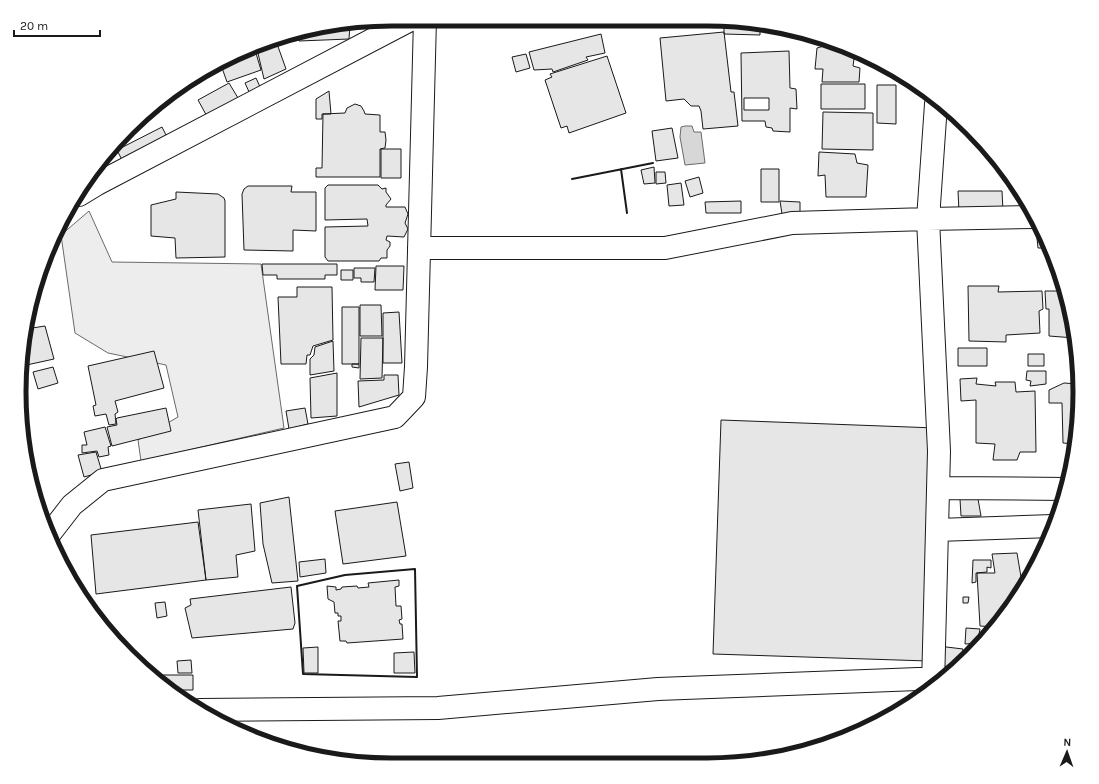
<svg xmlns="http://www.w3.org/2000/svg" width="1099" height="784" font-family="Karla,sans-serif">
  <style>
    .built { fill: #ededed; stroke: #6a6a6a }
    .water { fill: #d7d7d7; stroke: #6a6a6a }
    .building { fill: #e6e6e6; stroke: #1a1a1a; fill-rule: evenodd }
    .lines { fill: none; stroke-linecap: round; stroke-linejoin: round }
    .minor-casing { stroke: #1a1a1a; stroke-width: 24 }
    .minor { stroke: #fff; stroke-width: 22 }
    .wall { stroke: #1a1a1a; stroke-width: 2 }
    .rim { fill: none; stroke: #1a1a1a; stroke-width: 5 }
  </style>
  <rect width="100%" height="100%" fill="#fff"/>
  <path class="built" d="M89 211 112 262 261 264 284 428 141 461 138 440 178 417 166 365 108 353 75 333 61 235Z"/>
  <path class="water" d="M685 126H692L694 132H701L705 163 685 165 680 137 681 127Z"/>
  <path class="building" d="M724 22 760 24V35L724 34Z
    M350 25 349 39 299 41V31Z
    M724 32 731 92H734L738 126 703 129 701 111 699 106H691L684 99 666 101 660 38Z
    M601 34 605 53 586 57 588 60 553 72 552 69 534 70 529 52Z
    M276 41 286 69 264 79 257 49Z
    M824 43 863 58 854 59 853 66 860 68 859 82H822L823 69H815L817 48 824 46Z
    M255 50 261 70 227 82 221 65Z
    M789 51 790 88 796 89 797 109 790 108V132L773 131 772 128 766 127 765 121H742L741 53ZM744 98H769V110H744Z
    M526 54 530 68 516 72 512 57Z
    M607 56 626 113 569 133 567 126 561 128 545 80 552 77 550 74Z
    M256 78 261 89 250 94 245 83Z
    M229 83 241 103 209 120 198 100Z
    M821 84H865V109H821Z
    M877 85H896V124L877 123Z
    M329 91 331 114H322V119H316V99Z
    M355 104 361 106 364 111 365 114 380 115V132H385L386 140 385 148 380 149V177H316V168H322L323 114 345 113 347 108Z
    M823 112 873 113V150L822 149Z
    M162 127 169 141 124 164 117 150Z
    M672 128 678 158 656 161 652 131Z
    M381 149H401V178H381Z
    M819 152 855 154 857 163 868 165 866 197H826L825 175 818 176Z
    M654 167 655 183 644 184 641 170Z
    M761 169H779V202H761Z
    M656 172H665L666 183 656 184Z
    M699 177 703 193 690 197 685 181Z
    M681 183 684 205 669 206 667 185Z
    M328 185H378L382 189 386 188V192L391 199 386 205V207H405L408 214 405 223 408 229 404 237 387 236 386 240 390 242V246L387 250V258H381L379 261H328L325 257V227L368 226 367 219 325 220V188Z
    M248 186H292L291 192H316V231L293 230V251L244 250 242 194 244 189Z
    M958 191H1002L1003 211 959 212Z
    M176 192 218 194 224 198 225 201V257L176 258 175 238 151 236V205L176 199Z
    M741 201V213H706L705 202Z
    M780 201 800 202V214H782Z
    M1037 238H1045L1049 248H1038Z
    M262 264H337V275H325V279H277V275H263Z
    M376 266H404L403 290H375Z
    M354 268H375L374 282H361V278H354Z
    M341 270H353V280H341Z
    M968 286H999L998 292 1042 291 1043 309 1039 311 1040 333 1006 335V342L969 341Z
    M297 287H332L333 340 313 346 310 355H307L306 364H281L278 297H297Z
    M1045 291H1065L1075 338 1049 336V309H1046Z
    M360 305H381L382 336H360Z
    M342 307H359V364H342Z
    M399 312 402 363H383V313Z
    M45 326 54 359 22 366V343L26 329Z
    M361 338H383L382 378 360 379Z
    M333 341 334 371 310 375V359L314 355 315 347Z
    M958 348H987V366H958Z
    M154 351 164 388 115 401 118 412 115 414 116 424 109 425 106 414 95 416 93 406 96 405 88 366Z
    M1028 354H1044V366H1028Z
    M352 364H359V368L352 367Z
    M53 367 58 383 38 389 33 372Z
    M1027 371H1046V384L1030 386 1031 381 1026 380Z
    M337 373V416L311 418 310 378Z
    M384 375H398L399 395 359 407 358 381 384 380Z
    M977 378 976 384 996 386 995 382H1015L1016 392 1035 391 1036 452H1020L1017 460H993L995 444 976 443V400L961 401 960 379Z
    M1064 383 1078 384 1079 417 1075 444 1063 443 1062 403H1049V390Z
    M166 408 171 431 112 446 107 427 117 425 116 419 117 418Z
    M305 408 308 424 289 429 286 411Z
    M721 420 936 428 928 661 713 654Z
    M105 427 111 446 108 447 109 455 99 457 97 451 82 453V445H87L84 432Z
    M96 452 102 472 84 477 78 455Z
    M409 462 413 488 400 491 395 464Z
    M289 497 298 581 272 583 263 544 260 503Z
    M960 499H978L981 516H961Z
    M397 502 406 556 343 564 335 511Z
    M251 504 255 551 236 555 238 577 206 580 198 510Z
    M198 522 206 580 96 594 91 535Z
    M1017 553 1021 577 1030 576 1003 619 996 627 980 626 977 573H995L992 554Z
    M325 559 326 573 300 577 299 562Z
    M973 560H991V568L987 567V572L976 573V582L972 583Z
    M399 580V586L395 587 396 606H401L402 619 399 620 400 624H402L403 639 347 643 346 641H340L338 621H341V616H338V613H335L334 602 328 599 327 586 336 587V590L341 589 342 587 357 586 358 588 369 587 368 583Z
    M291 587 295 623 293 629 192 638 185 608 191 605 190 599Z
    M963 597H969L968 603H963Z
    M165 602 167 616 157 618 155 603Z
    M966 628 980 629 979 634H985V638L980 643 965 644Z
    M938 646 963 649 962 663 958 667 939 666Z
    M318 647V673H304L303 648Z
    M414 652 415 673H394V653Z
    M191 660 192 673H178L177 661Z
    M151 675H193V690H168Z"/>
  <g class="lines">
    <g class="minor-casing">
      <path id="minor" d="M79 195 97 184 412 19
        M419 248H665L792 223 928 219 1035 217
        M938 488 1067 489
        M937 530 1053 526
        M48 536 72 505 103 480 395 417 414 397 416 367 425 19
        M933 686 939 451 928 219 936 104
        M200 710 438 708 658 689 944 678"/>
    </g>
    <use href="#minor" class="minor"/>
    <path class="wall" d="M621 169 627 213
      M572 179 653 163
      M415 569 417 677 303 674 297 586 345 575Z"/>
  </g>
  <path d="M0 0H1099V784H0ZM392 26H707A366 366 0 0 1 1073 392V392A366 366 0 0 1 707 758H392A366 366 0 0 1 26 392V392A366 366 0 0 1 392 26Z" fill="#fff" fill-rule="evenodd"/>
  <path class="rim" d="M392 26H707A366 366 0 0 1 1073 392V392A366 366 0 0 1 707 758H392A366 366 0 0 1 26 392V392A366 366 0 0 1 392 26Z"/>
  <g transform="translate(1067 752) rotate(2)" stroke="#ffffff" stroke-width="3" paint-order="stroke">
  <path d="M0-3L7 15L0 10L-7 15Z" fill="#1a1a1a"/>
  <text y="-6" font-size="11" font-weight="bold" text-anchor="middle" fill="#1a1a1a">N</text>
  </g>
  <path d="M14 30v6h86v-6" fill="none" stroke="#1a1a1a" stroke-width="2"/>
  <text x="20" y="30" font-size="12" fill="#1a1a1a" stroke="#ffffff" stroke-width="3" paint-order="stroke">20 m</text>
</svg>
